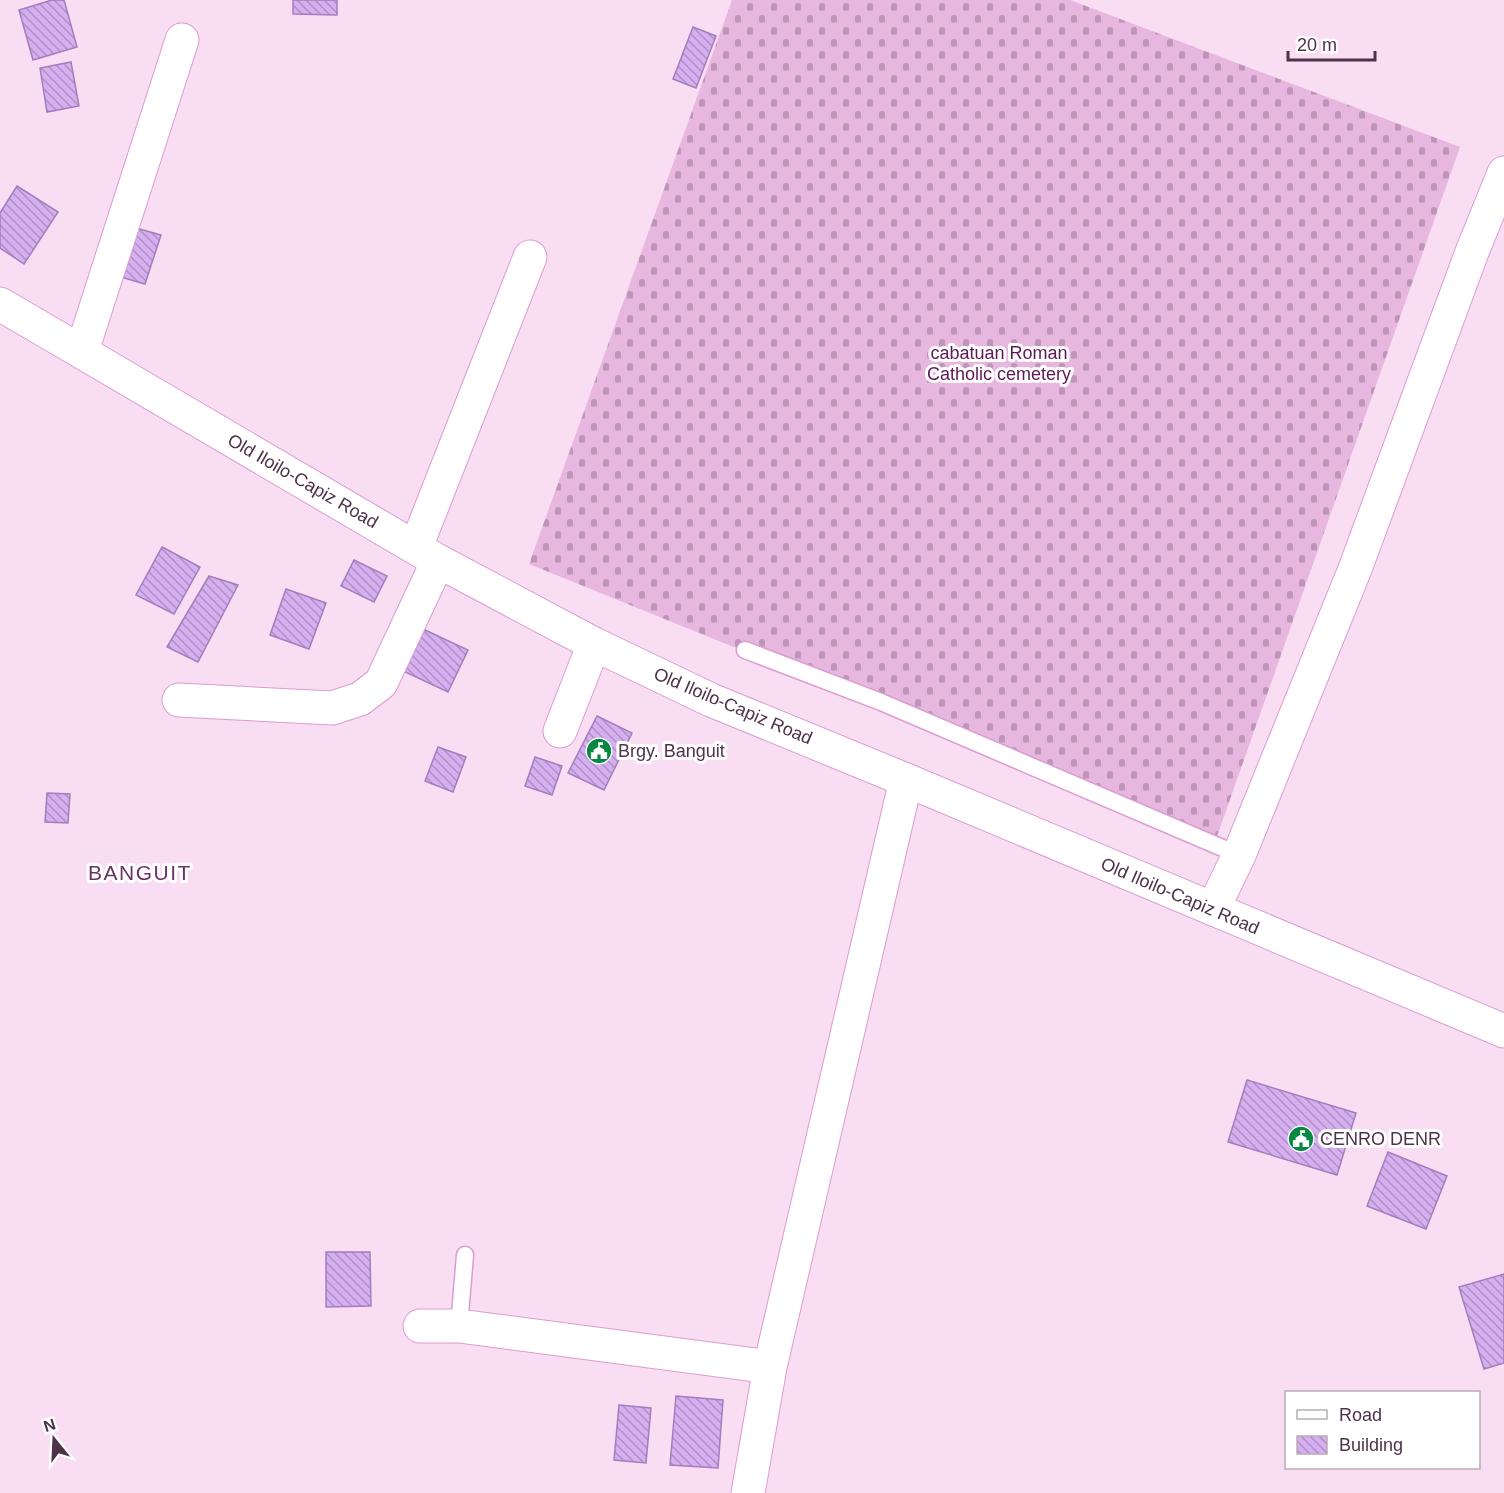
<svg xmlns="http://www.w3.org/2000/svg" width="1504" height="1493" font-family="Helvetica,sans-serif">
  <style>
    .cemetery { fill: url(#cemetery-stones) }
    .building { fill: url(#building-back-hatch); stroke: #a47dbe; stroke-width: 1.5 }
    .lines { fill: none; stroke-linecap: round; stroke-linejoin: round }
    .lane-casing { stroke: #db9cd2; stroke-width: 19 }
    .street-casing { stroke: #db9cd2; stroke-width: 35 }
    .primary-casing { stroke: #db9cd2; stroke-width: 35 }
    .lane { stroke: #fff; stroke-width: 16 }
    .street { stroke: #fff; stroke-width: 33 }
    .primary { stroke: #fff; stroke-width: 33 }
    .labels { text-anchor: middle; stroke-width: 6; stroke-linejoin: round; paint-order: stroke }
    .park-label { font-size: 18px; fill: #5d1857; stroke: #fff }
    .street-label { font-size: 18px; fill: #4d3349; stroke: #fff }
    .poi-label { font-size: 18px; fill: #4d3349; stroke: #fff; text-anchor: start }
    .quarter-label { font-size: 21px; letter-spacing: 1.5px; fill: #6b3465; stroke: #fff }
  </style>
  <defs>
    <pattern id="cemetery-stones" width="16" height="16" patternUnits="userSpaceOnUse" patternTransform="scale(1.5)"><rect width="16" height="16" fill="#e7b7e0"/><path d="M2 7V4a2 2 0 0 1 4 0v3zM10 15v-3a2 2 0 0 1 4 0v3z" fill="#bd95b8"/></pattern>
    <pattern id="building-back-hatch" width="6" height="6" patternUnits="userSpaceOnUse" patternTransform="scale(1.5)"><rect width="6" height="6" fill="#d5afef"/><path d="M-1 5l2 2M0 0l6 6M5-1l2 2" fill="none" stroke="#af8fc4"/></pattern>
  </defs>
  <rect width="100%" height="100%" fill="#f8ddf3"/>
  <path class="cemetery" d="M732 0H1070L1460 147 1215 842 529 564Z"/>
  <path class="building" d="M52 0H64L77 47 33 60 19 10Z
    M293 0H337V15L293 14Z
    M693 27 716 36 696 88 673 79Z
    M71 62 79 106 47 112 40 68Z
    M17 186 58 212 24 264 0 248V213Z
    M129 226 161 235 145 284 114 275Z
    M162 547 200 567 174 614 136 595Z
    M354 560 387 576 374 602 341 586Z
    M209 576 238 585 198 662 167 647Z
    M286 589 326 603 309 649 270 635Z
    M423 629 468 650 448 692 403 671Z
    M597 716 632 733 604 790 568 773Z
    M438 747 466 757 453 792 425 781Z
    M535 757 562 766 552 795 525 786Z
    M47 793 70 794 68 823 45 822Z
    M1247 1080 1356 1113 1337 1175 1228 1142Z
    M1388 1152 1447 1176 1426 1229 1367 1206Z
    M326 1252H370L371 1306 326 1307Z
    M1504 1274V1363L1484 1369 1459 1287Z
    M676 1396 723 1400 718 1468 670 1465Z
    M619 1405 651 1408 646 1463 614 1460Z"/>
  <g class="lines">
    <g class="lane-casing">
      <path id="lane" d="M745 650 881 702 1239 855
        M459 1326 465 1255"/>
    </g>
    <g class="street-casing">
      <path id="street" d="M82 351 182 40
        M416 547 530 257
        M179 700 332 708 360 699 381 683 438 561
        M560 731 594 644
        M1213 909 1239 855 1355 569 1472 252 1504 173
        M420 1326H459L770 1367
        M748 1493 770 1367 906 780"/>
    </g>
    <g class="primary-casing">
      <path id="primary" d="M0 304 438 561 594 644 711 700 906 780 1504 1031"/>
    </g>
    <use href="#lane" class="lane"/>
    <use href="#street" class="street"/>
    <use href="#primary" class="primary"/>
  </g>
  <defs>
    <g id="civic-disc" transform="scale(1.35)"><circle r="9.5" fill="#068843" stroke="#fff"/><path d="M-.6-6.5H3V-4.5H.6V-3L4-1V1h2V6H-6V1h2V-1L-.6-3ZM-1.2 2.5V6h2.4V2.5Z" fill="#fff"/></g>
  </defs>
  <g fill-rule="evenodd">
    <use href="#civic-disc" x="599" y="751"/>
    <use href="#civic-disc" x="1301" y="1139"/>
  </g>
  <g class="labels">
    <g class="park-label">
      <text x="999" y="359">cabatuan Roman<tspan x="999" dy="21">Catholic cemetery</tspan></text>
    </g>
    <g class="street-label">
      <text transform="translate(303 481) rotate(30)" y="6">Old Iloilo-Capiz Road</text>
      <text transform="translate(733 706) rotate(23)" y="6">Old Iloilo-Capiz Road</text>
      <text transform="translate(1180 896) rotate(23)" y="6">Old Iloilo-Capiz Road</text>
    </g>
    <g class="poi-label">
      <text x="618" y="757">Brgy. Banguit</text>
      <text x="1320" y="1145">CENRO DENR</text>
    </g>
    <g class="quarter-label">
      <text x="140" y="880">BANGUIT</text>
    </g>
  </g>
  <rect x="1285" y="1391" width="195" height="78" fill="#ffffff" stroke="#b8adb6" stroke-width="1.5"/>
  <rect x="1297" y="1410" width="30" height="9" fill="#ffffff" stroke="#b8adb6" stroke-width="1.5"/>
  <text x="1339" y="1421" font-size="18" fill="#4d3349">Road</text>
  <rect x="1297" y="1436" width="30" height="18" fill="url(#building-back-hatch)" stroke="#b8adb6" stroke-width="1.5"/>
  <text x="1339" y="1451" font-size="18" fill="#4d3349">Building</text>
  <g transform="translate(54 1439) rotate(342)" stroke="#ffffff" stroke-width="4.5" paint-order="stroke">
  <path d="M0-4.5L10 22L0 15L-10 22Z" fill="#4d3349"/>
  <text y="-9" font-size="16" font-weight="bold" text-anchor="middle" fill="#4d3349">N</text>
  </g>
  <path d="M1288 51v9h87v-9" fill="none" stroke="#4d3349" stroke-width="3"/>
  <text x="1297" y="51" font-size="18" fill="#4d3349" stroke="#ffffff" stroke-width="4.5" paint-order="stroke">20 m</text>
</svg>
